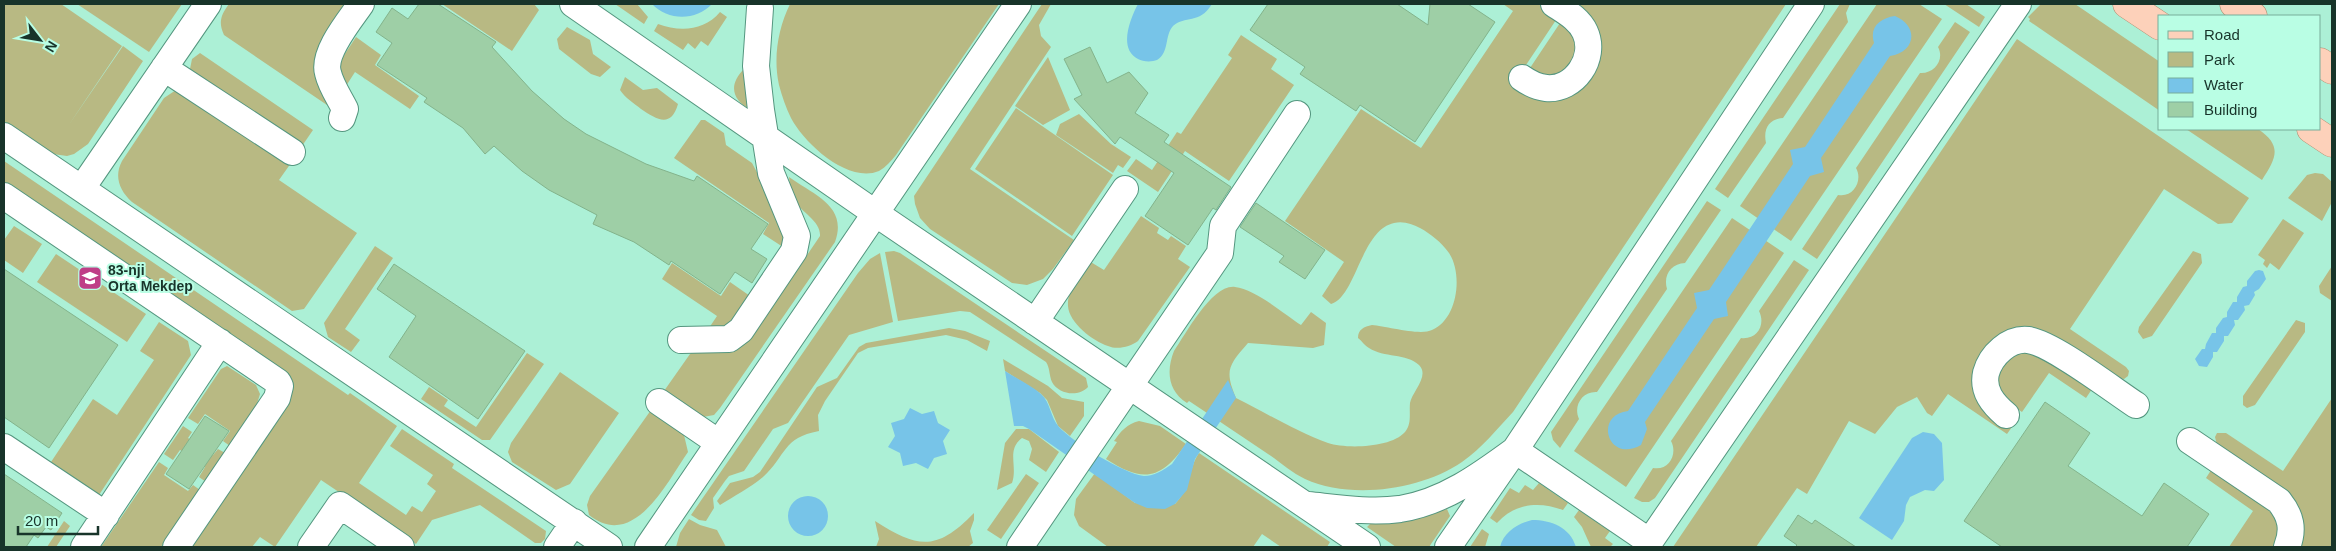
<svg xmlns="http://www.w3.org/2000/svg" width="2336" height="551" font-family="Arial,sans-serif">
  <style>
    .green { fill: #b8b983 }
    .water { fill: #77c4e8 }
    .building { fill: #9ecfa6; stroke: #83b38b }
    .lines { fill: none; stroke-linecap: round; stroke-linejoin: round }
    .minor-casing { stroke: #54967f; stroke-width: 28 }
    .major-casing { stroke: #ac876a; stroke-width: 29 }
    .minor { stroke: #fff; stroke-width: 26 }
    .major { stroke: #fdd1ba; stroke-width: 28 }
    .labels { text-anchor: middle; stroke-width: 4; stroke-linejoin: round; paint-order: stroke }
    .poi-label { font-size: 14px; font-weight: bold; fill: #18342a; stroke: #b9fee4; text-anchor: start }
  </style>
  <rect width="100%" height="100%" fill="#acf0d6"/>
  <path class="green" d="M4 4H61L122 46 68 126 123 46 143 61 88 144 74 154 67 156 53 154 4 121Z
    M77 4H182L149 52Z
    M229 4H351L327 105 224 35C218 22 221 15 229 4Z
    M442 4H534L539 10 512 51Z
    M615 4H637L648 17 644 24Z
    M790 4H999L896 155C891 161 886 167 879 171 848 184 804 143 791 118 786 108 782 96 779 85 773 57 778 29 790 4Z
    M1042 4H1051L1039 25 1041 36 1051 47 970 169 1074 240 1053 269 1043 279 1027 285 1012 283 930 229 920 218 915 204 914 196Z
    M1503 4H1538L1558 17 1514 83 1585 81 1569 4H1786L1513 412C1497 429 1482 448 1462 462 1421 490 1351 500 1305 479 1292 473 1280 462 1268 454 1241 436 1215 418 1189 401L1187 403C1168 391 1166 371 1174 351 1186 334 1212 284 1235 287 1255 289 1284 314 1301 325L1311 312 1326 323 1324 345 1313 348 1248 343C1229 365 1224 370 1236 398 1266 413 1297 432 1328 443 1346 449 1391 448 1405 432 1412 424 1409 413 1410 403 1412 392 1430 376 1419 365 1406 353 1384 358 1369 348 1365 346 1362 341 1358 338 1358 329 1364 327 1372 325 1386 326 1420 336 1432 330 1458 319 1463 274 1449 253 1441 242 1431 234 1420 228 1412 224 1404 221 1394 223 1361 230 1356 297 1331 304L1322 296 1344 262 1285 221 1361 109 1421 148 1513 11Z
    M1840 4H1850L1846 13 1848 22 1783 118C1769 119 1763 129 1766 143L1728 198 1715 189Z
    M1877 4H1919L1942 19 1791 241 1740 206Z
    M1944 4H1966L1985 17 1979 27Z
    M2041 4H2075L2160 62V111L2029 21 2030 19 2028 17Z
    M720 12 727 17 708 46 701 41 695 49 688 43 683 50 654 31 658 24C680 32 704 31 720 12Z
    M1562 20 1573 29 1579 54 1557 78 1528 71Z
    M1955 22 1970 32 1817 259 1802 249 1838 195C1854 198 1863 180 1856 168L1920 73C1934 74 1945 60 1938 47Z
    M567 27 590 40 593 54 611 67 600 77 591 74 559 49 557 39Z
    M1241 35 1277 59 1271 69 1294 85 1229 181 1185 151 1158 192 1127 171 1136 159 1152 170 1177 132 1181 134 1232 58 1228 55Z
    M356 37 381 55 375 65 419 96 410 109 355 72 346 86 337 66Z
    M2017 39 2249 198 2232 223 2218 224 2164 189 2070 329 2126 367 2129 371 2128 376 2124 379 2119 378C2099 365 2050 327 2028 327 2019 327 1998 340 1989 344L1999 418 2012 427 2007 434 1948 394 1932 416 1927 413 1917 397 1897 407 1875 434 1849 421 1807 494 1797 488 1756 547H1673Z
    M200 53 313 130 302 146 190 69 192 59Z
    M1048 57 1070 110 1043 125 1015 106Z
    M744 69 746 91 751 110C732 100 728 85 744 69Z
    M625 77 643 90 657 88 678 104C671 129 656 119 641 109 634 103 625 98 620 90Z
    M176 90 291 163 279 180 357 233 304 309 292 311 132 202C119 190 114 176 122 161L164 98Z
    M1016 108 1113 175 1072 236 975 169Z
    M1079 114 1111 144 1131 157 1123 168 1118 165 1113 173 1056 135 1060 124Z
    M701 120H705L724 133 726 145 752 163 789 232 783 247 763 234 769 223 674 158Z
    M2186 129H2258C2283 146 2276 158 2262 180Z
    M4 161 348 395 350 393 397 426 359 483 406 515 412 506 422 512 436 491 427 484 433 475 390 446 402 429 454 464 452 468 546 531 545 539 541 543H535L480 505 432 520 416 544 321 480 275 547 260 537 252 547H189L291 396C294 388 292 381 287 374L4 182Z
    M2315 173 2323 174 2332 182V202L2322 221 2288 198 2307 175Z
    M789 177C814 195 848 206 835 242L720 408 714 415 703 417 664 391 690 354 694 351C715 351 733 354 750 339L820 236C821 221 802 213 795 201 790 193 790 186 789 177Z
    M1707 201 1721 210 1685 263C1671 264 1663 275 1667 289L1597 392C1582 391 1573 406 1579 419L1560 448 1553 440 1551 432Z
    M1141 216 1159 228 1157 233 1168 240 1171 236 1186 246 1178 259 1190 267 1138 341C1130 347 1117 350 1108 346 1093 341 1069 323 1068 306 1067 289 1081 274 1089 261L1104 270Z
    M1732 218 1784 253 1626 487 1574 451Z
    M2283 219 2304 233 2279 270 2270 263 2267 268 2263 264 2265 260 2258 255Z
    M14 226 42 244 23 273 4 260V240Z
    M375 246 393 258 345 329 360 340 351 352 328 337 324 323Z
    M894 251 900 253 1086 378 1088 387C1079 397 1059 395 1052 382 1049 375 1050 368 1046 362L970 312 960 311 898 321 885 252Z
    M2193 251 2201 254 2202 263 2152 336 2143 339 2138 332 2139 327Z
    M880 253 893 322 849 335 788 423 773 429 744 471 729 476 725 481 713 498 714 508 706 521 699 520 691 515 858 273 870 259Z
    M56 254 146 314 127 342 37 282Z
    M1794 260 1809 270 1655 498 1649 502H1642L1634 498 1653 468C1669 471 1678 454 1671 441L1741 338C1757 340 1766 325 1759 311Z
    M672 263 721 296 730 282 750 296 728 329 709 328 717 316 662 279Z
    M2332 266V301L2320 293 2319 286Z
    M2296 320 2305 323V332L2255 405 2247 408 2243 405V396Z
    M159 322 188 341 191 355 99 495 51 462 93 399 117 415 154 360 140 351Z
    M949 328 965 331 990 341 987 351 967 340 946 335 868 348 858 353 825 401 818 415 819 431C782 438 787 455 763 477 750 488 734 496 720 505L717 501 730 483 753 477 760 472 817 387 837 378 859 347 866 343Z
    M2023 348 2094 386 2086 398 2049 373 2022 412 2009 403 1997 386 1999 366Z
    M527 353 544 364 490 440H482L421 399 429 387 448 400 444 406 476 427Z
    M1003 359 1048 386 1062 398 1084 402V416L1070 436 1058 426 1047 400 1040 393 1005 371Z
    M227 366 256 385 260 394 256 407 230 446 223 441 230 431 205 414 198 424 188 418 221 369Z
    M560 372 619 413 570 484 556 490 512 462 508 452 511 443Z
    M2332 398V547H2298L2301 537 2217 445 2215 437 2217 433H2226L2283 471Z
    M651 410 684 435 688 452C667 482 634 551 589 515L587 505 590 496Z
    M1139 421 1160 426 1186 444C1161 480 1143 483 1106 459L1117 442 1114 441C1121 431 1127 424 1139 421Z
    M183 426 192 432 188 438 213 455 218 449 225 453 206 482 199 477 205 467 180 450 173 460 164 454Z
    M1016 429H1029L1059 452 1046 472 1029 460 1032 449 1029 441 1022 438C1006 450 1018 466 1012 483L997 490 1005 443Z
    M1199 453 1330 542 1327 547H1281L1262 534 1253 547H1108L1079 526 1074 515 1076 499 1095 473 1135 503 1175 504C1193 485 1187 471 1199 453Z
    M159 462 168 468 164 475 188 491 193 485 200 490 161 547H101Z
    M2213 467 2268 505 2280 521 2275 547H2229L2253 511 2206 478Z
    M1026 474 1039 483 1001 539 987 530Z
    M1539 483 1568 503 1563 510C1539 501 1515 503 1497 523L1490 518 1510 488 1519 493 1525 485 1533 490Z
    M1447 509 1450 516 1429 547H1396L1367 527 1372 522H1401Z
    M1579 510 1610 531 1605 538 1613 544 1610 547H1591L1582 527 1574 517Z
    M974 513V520L970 531 973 543 968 547H876L879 539 875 521C919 549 937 551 974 513Z
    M689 519 700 525 717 530 726 547H676L680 533Z
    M64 521 70 526 56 547H47Z
    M1482 529 1489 534 1485 547H1470Z"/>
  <path class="water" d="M652 4H712C696 21 668 21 652 4Z
    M1138 4H1212C1199 25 1185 15 1173 26 1164 36 1170 52 1157 60 1152 62 1143 62 1138 59 1118 49 1130 19 1138 4Z
    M1895 16C1919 26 1916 52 1890 56L1821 158 1824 172 1810 176 1726 302 1728 316 1714 319 1645 422 1647 429 1641 445C1608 464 1593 415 1628 411L1697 308 1694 293 1709 290 1793 164 1790 150 1805 147 1874 43C1869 27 1880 18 1895 16Z
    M2259 270 2263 271 2266 279 2259 289 2254 292 2255 295 2249 305 2244 306 2245 310 2238 320H2234L2235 325 2228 336H2224V341L2217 352H2213V357L2207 367 2199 366 2195 359 2202 349H2205L2206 344 2212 333H2216V328L2223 318 2227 317V312L2233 302H2237V297L2243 287 2247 286V281L2255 271Z
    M1005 371C1017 379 1031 385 1041 394 1051 403 1050 417 1059 427 1073 442 1124 474 1144 476 1155 476 1163 470 1172 464L1228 380 1236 398 1195 459 1187 490 1175 504 1165 509 1147 508 1135 503 1029 429 1023 426H1014Z
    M910 408 922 414 934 411 938 423 950 430 943 441 947 454 934 458 928 469 916 463 903 466 900 453 888 447 895 436 891 423 904 419Z
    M1923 432 1934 434 1942 443 1944 480 1934 491 1925 490 1910 497 1906 505 1904 521 1892 540 1859 518 1912 438Z
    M788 516a20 20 0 1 1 40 0a20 20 0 1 1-40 0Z
    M1532 520C1551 520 1570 527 1576 547H1500C1504 532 1517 524 1532 520Z"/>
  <path class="building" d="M419 4H438L496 42 492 47 532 91 564 119 586 134 646 164 694 181 697 176 768 224 751 249 767 259 752 283 735 272 720 294 671 261 669 265 634 242 593 224 597 215 549 190 522 171 494 146 485 154 463 128 424 102 427 98 377 65 392 43 376 32 392 8 408 19Z
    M1268 4H1397L1428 25 1430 4H1468L1495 22 1415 142 1360 105 1356 111 1300 74 1305 67 1250 30Z
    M1090 47 1107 83 1129 72 1148 93 1135 113 1169 135 1164 142 1231 187 1216 210 1213 208 1188 245 1145 216 1174 173 1120 137 1115 144 1074 99 1082 95 1064 59Z
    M1256 203 1325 250 1305 279 1279 262 1284 256 1240 227Z
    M394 264 525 351 478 419 389 357 416 316 377 289Z
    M4 269 118 345 49 448 4 417Z
    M2045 402 2090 433 2068 466 2142 516 2164 483 2209 514 2187 547H2002L1964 521Z
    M205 416 229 431 189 489 166 474Z
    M4 474 62 513 51 530 46 527 38 538 34 535 26 547H4Z
    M1798 515 1812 524 1815 520 1856 547H1795L1797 545 1784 536Z"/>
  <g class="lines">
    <g class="minor-casing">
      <path id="minor" d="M573 4 875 213 1367 547
        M164 68 292 152
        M1522 78C1529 83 1537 87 1546 88 1574 91 1597 58 1585 32 1579 19 1566 12 1554 4
        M342 118 345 109C339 97 331 86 328 73 322 53 350 20 361 4
        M4 136 609 547
        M82 188 208 4
        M4 196 278 382 280 386 277 398 176 547
        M1035 322 1125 189
        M681 340 729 339 741 330 794 251 797 236 771 173 761 110 756 66 760 8
        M659 402 719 443
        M2006 415C1993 404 1982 391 1986 373 1991 355 2009 338 2028 340 2052 343 2113 390 2136 405
        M2190 441 2279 501C2291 516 2294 529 2287 547
        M4 447 106 515
        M1308 505C1338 508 1370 513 1400 509 1444 502 1481 475 1515 450L1650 542 1649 547
        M84 547 220 342
        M311 547 340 505 401 547
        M557 547 574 522
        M648 547 1018 4
        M1020 547 1220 253 1223 226 1297 114
        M1448 547 1515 450 1811 4
        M1646 547 2018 4"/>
    </g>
    <g class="major-casing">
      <path id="major" d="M2127 4 2160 26
        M2234 4 2253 16
        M2320 62 2332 70
        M2311 129 2332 143"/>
    </g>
    <use href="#minor" class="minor"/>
    <use href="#major" class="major"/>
  </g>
  <defs>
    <g id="school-square" transform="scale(1.25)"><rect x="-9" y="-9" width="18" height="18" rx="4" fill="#bf3e87" stroke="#b9fee4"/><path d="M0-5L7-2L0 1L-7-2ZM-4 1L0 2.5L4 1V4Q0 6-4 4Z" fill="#fff"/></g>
  </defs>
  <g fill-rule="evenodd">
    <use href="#school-square" x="90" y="278"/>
  </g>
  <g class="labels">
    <g class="poi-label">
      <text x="108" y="275">83-nji<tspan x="108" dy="16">Orta Mekdep</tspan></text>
    </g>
  </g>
  <rect width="2336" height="551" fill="none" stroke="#18342a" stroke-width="10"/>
  <rect x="2158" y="15" width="162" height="115" fill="#b9fee4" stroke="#79ad9a"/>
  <rect x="2168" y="31" width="25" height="8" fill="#fdd1ba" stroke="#79ad9a"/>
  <text x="2204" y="40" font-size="15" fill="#18342a">Road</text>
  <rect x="2168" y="52" width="25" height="15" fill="#b8b983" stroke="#79ad9a"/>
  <text x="2204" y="65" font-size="15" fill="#18342a">Park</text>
  <rect x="2168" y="78" width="25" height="15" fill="#77c4e8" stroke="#79ad9a"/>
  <text x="2204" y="90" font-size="15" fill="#18342a">Water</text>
  <rect x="2168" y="102" width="25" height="15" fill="#9ecfa6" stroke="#79ad9a"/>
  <text x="2204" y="115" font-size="15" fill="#18342a">Building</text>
  <g transform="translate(40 40) rotate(121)" stroke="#b9fee4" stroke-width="4" paint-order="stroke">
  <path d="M0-4L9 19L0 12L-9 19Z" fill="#18342a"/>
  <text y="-8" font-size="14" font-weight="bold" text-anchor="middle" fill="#18342a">N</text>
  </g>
  <path d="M18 526v8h80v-8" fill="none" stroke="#18342a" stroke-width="2.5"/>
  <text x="25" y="526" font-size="15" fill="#18342a" stroke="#b9fee4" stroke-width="4" paint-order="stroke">20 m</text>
</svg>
